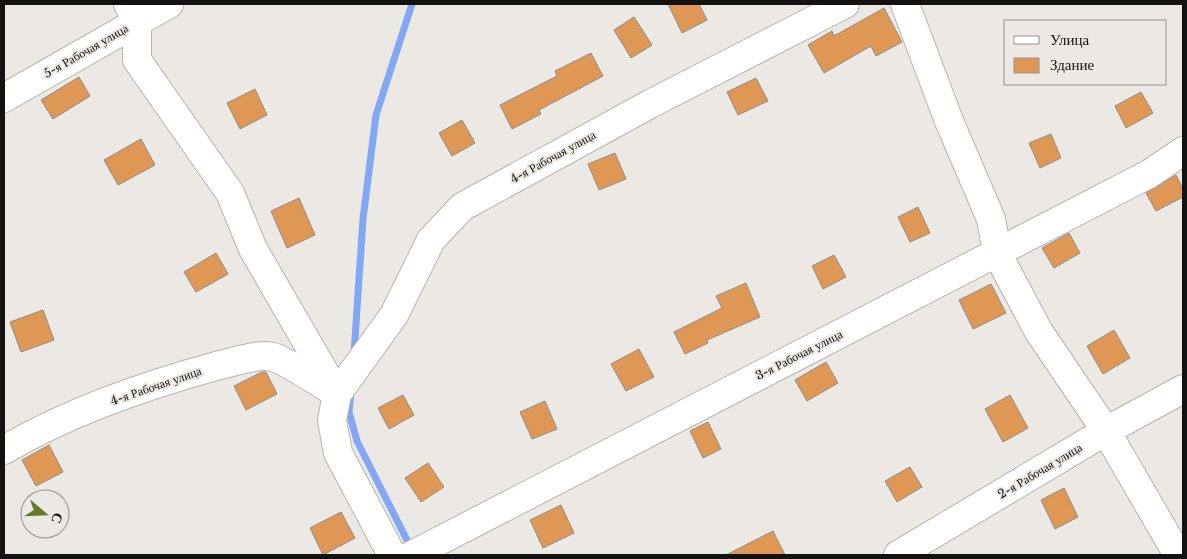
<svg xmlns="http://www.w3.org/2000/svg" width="1187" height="559" font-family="'Libre Baskerville',serif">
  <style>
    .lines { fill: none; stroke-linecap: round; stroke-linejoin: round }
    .stream { stroke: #82a7f4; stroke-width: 7 }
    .building { fill: #df9755; stroke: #918c88 }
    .minor-casing { stroke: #b7b3ae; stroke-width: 30 }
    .minor { stroke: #fff; stroke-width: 28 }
    .labels { text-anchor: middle; stroke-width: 4; stroke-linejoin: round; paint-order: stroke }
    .street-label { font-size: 12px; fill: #131210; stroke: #ece8e3 }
  </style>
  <rect width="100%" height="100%" fill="#ece8e3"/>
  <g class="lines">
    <path class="stream" d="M354 354 363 219 376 115 412 4
      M351 392 349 412 357 441 412 550"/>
  </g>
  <path class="building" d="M668 4H699L707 20 682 33Z
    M884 8 902 42 876 56 871 46 824 73 808 45 832 31 834 36Z
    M634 17 652 45 631 58 614 30Z
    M591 53 603 76 539 110 541 114 512 129 500 105 557 76 555 71Z
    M79 77 90 96 53 119 41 100Z
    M756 78 768 101 738 115 727 92Z
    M255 89 267 115 240 129 227 103Z
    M1141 92 1153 113 1126 128 1115 106Z
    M462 120 475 143 452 156 439 133Z
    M1051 134 1061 158 1040 168 1029 143Z
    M141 139 155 165 118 185 104 160Z
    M615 153 626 179 599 190 588 164Z
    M1176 175 1183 189V197L1156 211 1146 193Z
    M299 198 315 235 287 248 271 211Z
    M918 207 930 233 910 242 898 217Z
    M1069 233 1080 253 1054 268 1042 248Z
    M216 253 228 274 196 292 184 272Z
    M834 255 846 277 823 289 812 266Z
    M746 283 760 317 707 340 708 343 685 354 674 332 722 308 716 296Z
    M991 284 1006 313 973 329 959 300Z
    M43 310 54 340 21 352 10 322Z
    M1114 330 1130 358 1103 374 1087 346Z
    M639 349 654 377 626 391 611 364Z
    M826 362 838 383 807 401 795 380Z
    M262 372H266L277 394 246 410 234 386Z
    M403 395 414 415 389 429 378 408Z
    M1010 395 1028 428 1003 442 985 409Z
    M545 401 557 429 532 439 520 412Z
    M708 422 721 449 703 458 690 431Z
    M49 445 63 472 36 486 22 460Z
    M428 463 444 487 421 502 405 478Z
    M910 467 922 487 897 502 885 481Z
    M1064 488 1078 517 1055 529 1041 500Z
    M561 505 574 533 543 548 530 520Z
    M341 512 355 538 323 555 310 528Z
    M773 531 785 555H726Z"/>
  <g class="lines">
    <g class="minor-casing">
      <path id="minor" d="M128 4 137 22V60L230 193 253 249 337 394
        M905 4 949 121 991 219 997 253 1039 332 1106 431 1178 555
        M4 98 169 4
        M4 450C70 411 146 385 220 365 233 362 260 353 273 357 287 361 321 384 336 393
        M392 555 338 453 332 420 337 394 394 315 431 240 462 207 650 104 845 4
        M412 555 1149 174 1183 151
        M898 555 1106 431 1183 389"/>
    </g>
    <use href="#minor" class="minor"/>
  </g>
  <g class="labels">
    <g class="street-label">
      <text transform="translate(86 51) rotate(-30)" y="4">5-я Рабочая улица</text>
      <text transform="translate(553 157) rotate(-29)" y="4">4-я Рабочая улица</text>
      <text transform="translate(799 355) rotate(-27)" y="4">3-я Рабочая улица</text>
      <text transform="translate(156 386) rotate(-19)" y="4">4-я Рабочая улица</text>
      <text transform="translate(1040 471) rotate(-31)" y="4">2-я Рабочая улица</text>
    </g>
  </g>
  <rect width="1187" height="559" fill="none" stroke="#131210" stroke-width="10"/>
  <rect x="1004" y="20" width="162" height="65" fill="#ece8e3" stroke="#95928f"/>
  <rect x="1014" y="36" width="25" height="8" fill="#ffffff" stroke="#95928f"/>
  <text x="1050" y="45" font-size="15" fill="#131210">Улица</text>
  <rect x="1014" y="58" width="25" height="15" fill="#df9755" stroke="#95928f"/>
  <text x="1050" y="70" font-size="15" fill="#131210">Здание</text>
  <g transform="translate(45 514) rotate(109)"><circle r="24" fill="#ece8e3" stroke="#95928f"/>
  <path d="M0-4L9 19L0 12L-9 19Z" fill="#637a2b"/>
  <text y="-8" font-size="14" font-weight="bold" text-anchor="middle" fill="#131210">С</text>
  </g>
</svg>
